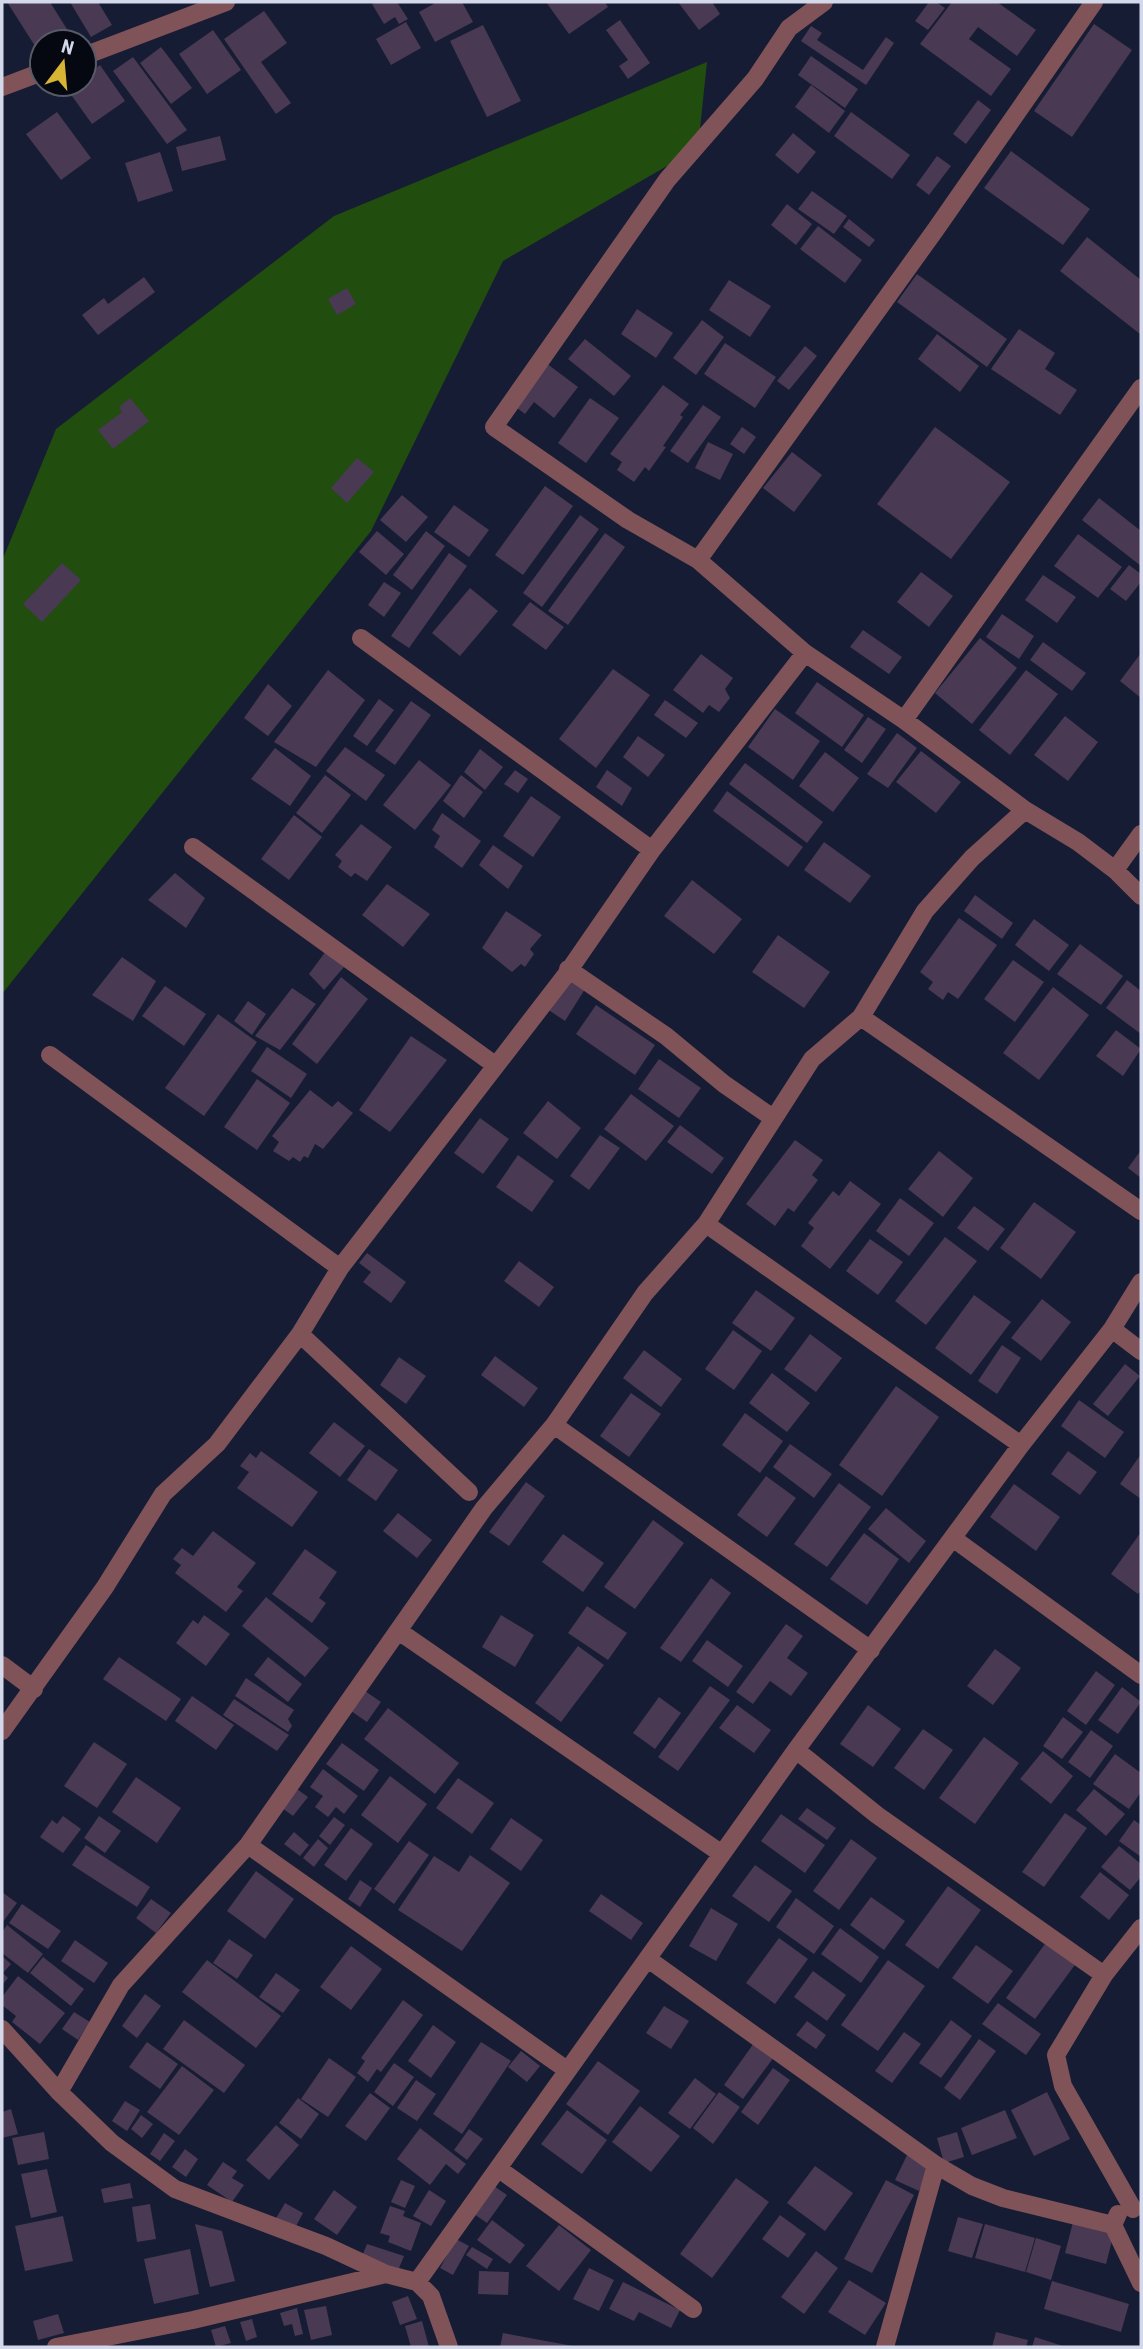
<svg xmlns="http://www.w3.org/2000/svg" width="1143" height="2349" font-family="'Roboto Condensed',sans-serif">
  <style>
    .forest { fill: #214d0f }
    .building { fill: #493953 }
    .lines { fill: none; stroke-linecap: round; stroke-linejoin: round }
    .minor { stroke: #7f5358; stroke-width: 18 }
  </style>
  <rect width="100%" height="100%" fill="#161c34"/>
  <path class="forest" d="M707 62 698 148 503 261 371 531 2 994V561L56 429 334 216Z"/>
  <path class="building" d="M7 2H50L75 42H42V57Z
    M70 2H98L112 25 91 37Z
    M377 2H397L408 19 399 24 395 17 384 24 372 4Z
    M437 2H462L473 22 435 42 419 12Z
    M546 2H605L608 7 569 34Z
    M678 2H712L720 14 699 30Z
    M929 2H936L945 8 928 30 915 21Z
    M952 2H997L1036 30 1017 56 978 27 969 39 1011 69 991 96 920 44Z
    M264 11 287 43 261 62 291 103 276 114 224 39Z
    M620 20 650 63 628 79 619 66 628 60 606 30Z
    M406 22 421 48 391 65 376 39Z
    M1094 24 1132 50 1072 137 1034 111Z
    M483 25 521 101 487 117 450 41Z
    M811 26 822 33 817 40 863 70 886 37 894 43 866 85 801 41Z
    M213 30 241 70 207 94 179 54Z
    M161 47 192 88 171 104 140 63Z
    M811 56 858 89 845 108 798 75Z
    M133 57 187 130 167 144 113 71Z
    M100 65 125 101 92 124 67 89 74 84H84V77Z
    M811 85 845 111 829 133 795 107Z
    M978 100 991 110 966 144 953 134Z
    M57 112 91 158 61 180 26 134Z
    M851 112 910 155 892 179 834 136Z
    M793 133 816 152 798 174 775 155Z
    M220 136 226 160 182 171 176 147Z
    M1011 151 1090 209 1063 245 984 188Z
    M160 152 173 191 138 202 125 163Z
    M937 156 951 166 929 195 916 185Z
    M812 191 847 216 834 234 798 209Z
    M787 204 812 224 796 245 771 225Z
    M849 219 875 240 869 247 843 227Z
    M818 226 862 260 845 283 800 249Z
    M1087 237 1141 280 1140 334 1060 271Z
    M917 274 1007 339 987 367 897 302Z
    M144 277 155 292 98 335 82 315 104 298 108 304Z
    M729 280 771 306 750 337 709 310Z
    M347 288 356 304 337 315 328 299Z
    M637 309 673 333 656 358 621 334Z
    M702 320 724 337 696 375 673 358Z
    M1019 329 1055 353 1045 369 1077 390 1060 415 991 369Z
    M937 334 979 366 960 392 918 359Z
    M585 339 631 376 614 396 568 359Z
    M725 343 776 377 755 408 704 374Z
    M805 346 817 356 789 390 777 381Z
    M546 363 578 387 554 418 534 402 525 414 513 405Z
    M663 385 689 404 680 415 683 417 663 446 666 447 649 471 645 467 634 482 617 470 622 462 610 454Z
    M130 398 149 421 113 449 98 430 122 412 119 407Z
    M590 398 619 418 586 463 558 443Z
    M703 405 721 417 688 463 670 451Z
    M742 427 756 437 744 454 730 444Z
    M935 427 1010 482 951 559 877 504Z
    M708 442 733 454 720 480 695 468Z
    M792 452 822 475 794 512 763 488Z
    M357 458 374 472 347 503 331 488Z
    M545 486 573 506 523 575 495 555Z
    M402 495 428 517 406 542 380 520Z
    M1099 498 1141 531V566L1082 520Z
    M454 505 489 530 469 557 434 532Z
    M580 515 599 529 542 607 523 593Z
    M377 531 404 554 386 575 359 552Z
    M426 531 445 546 412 590 393 575Z
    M605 533 625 547 568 625 548 611Z
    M1078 534 1122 567 1098 598 1054 566Z
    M449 553 467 566 409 648 391 636Z
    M62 563 81 580 42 622 23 604Z
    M1129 565 1141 574V582L1126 601 1110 589Z
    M921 572 953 596 929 627 897 602Z
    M1043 575 1076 597 1057 623 1025 600Z
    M384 582 401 593 384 617 368 605Z
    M470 588 498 611 460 656 432 633Z
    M530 602 564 627 546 650 512 625Z
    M1002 614 1034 636 1019 659 986 637Z
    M863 630 902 657 889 674 850 647Z
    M980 638 1017 668 972 724 935 693Z
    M1043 642 1086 673 1072 691 1030 660Z
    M1141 653V698L1120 681Z
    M701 654 733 678 725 689 730 698 719 712 709 705 703 713 673 690Z
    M613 669 650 695 596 768 559 739Z
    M328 670 365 700 316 767 274 742Z
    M1026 670 1058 694 1010 755 979 730Z
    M817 682 864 715 842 747 795 713Z
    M268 684 292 706 268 736 244 718Z
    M379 699 394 710 367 746 353 736Z
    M665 700 698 723 686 738 654 715Z
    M411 701 431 715 395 765 375 751Z
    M775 709 820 741 793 780 748 747Z
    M1065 716 1098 742 1068 781 1034 755Z
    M868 717 886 729 862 763 844 750Z
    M897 733 917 748 888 788 867 774Z
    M638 736 665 755 648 777 623 757Z
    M345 747 385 775 366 801 326 771Z
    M275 748 311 776 290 806 251 779Z
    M480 749 503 767 485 790 464 772Z
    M921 751 961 782 936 813 896 782Z
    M825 752 859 778 833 812 799 786Z
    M419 760 451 785 415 830 383 805Z
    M745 763 823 822 807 843 729 784Z
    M515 770 528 779 518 793 504 784Z
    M607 770 632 788 622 806 596 787Z
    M325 775 351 795 322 833 296 813Z
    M461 775 483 792 464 818 443 801Z
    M727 791 803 847 788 867 713 811Z
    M531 796 561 817 533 857 503 836Z
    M442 813 481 841 462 868 434 847 440 836 432 830Z
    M294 815 322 837 289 880 261 859Z
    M361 824 392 847 367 881 355 873 351 877 338 867 342 861 335 855Z
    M824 842 871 876 850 903 804 870Z
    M493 845 523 866 508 889 479 865Z
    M175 873 205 898 186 928 148 900Z
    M692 880 742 919 714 954 664 916Z
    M387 884 430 914 403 947 362 915Z
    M975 895 1013 923 1002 939 964 911Z
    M506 911 542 935 530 949 534 954 525 967 521 964 512 972 482 948Z
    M959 918 997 945 958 999 948 992 943 1000 928 989 933 982 920 972Z
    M1034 919 1069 945 1049 971 1015 945Z
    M778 935 830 972 804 1008 752 972Z
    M1080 944 1123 976 1101 1005 1057 974Z
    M326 951 344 967 324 990 309 974Z
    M122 957 156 981 133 1021 92 995Z
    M1013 960 1044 982 1015 1022 984 999Z
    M565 976 585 989 565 1021 544 1007Z
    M341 977 368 999 317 1064 292 1044Z
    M1127 980 1141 991V1034L1106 1008Z
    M165 986 206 1014 184 1046 142 1016Z
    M1053 987 1089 1015 1039 1080 1003 1053Z
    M292 988 316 1004 280 1050 255 1036Z
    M248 1001 266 1014 252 1035 234 1021Z
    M596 1005 655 1045 635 1075 576 1034Z
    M218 1014 257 1042 204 1116 165 1088Z
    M1116 1030 1141 1049 1123 1076 1096 1056Z
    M411 1036 447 1060 390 1132 359 1110Z
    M267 1047 307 1074 291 1098 251 1071Z
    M659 1059 701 1088 679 1118 638 1089Z
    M257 1079 290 1103 257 1150 224 1127Z
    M310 1090 332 1107 338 1101 353 1113 323 1149 315 1144 308 1158 304 1156 300 1162 293 1157 289 1161 273 1151 279 1142 272 1136Z
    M631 1094 674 1126 646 1161 604 1129Z
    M548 1101 581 1128 557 1159 523 1133Z
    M480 1118 509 1139 483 1174 454 1153Z
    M680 1125 724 1158 712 1174 667 1142Z
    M600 1135 620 1148 589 1190 570 1176Z
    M795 1140 823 1160 812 1175 818 1180 794 1212 788 1208 775 1226 746 1204Z
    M1141 1150V1178L1128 1168Z
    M939 1151 973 1178 943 1217 908 1189Z
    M518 1155 554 1181 532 1212 496 1187Z
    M850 1181 881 1204 830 1269 801 1246 814 1228 808 1223 833 1191 839 1196Z
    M900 1198 934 1223 909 1256 876 1231Z
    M1034 1202 1076 1232 1041 1279 1000 1248Z
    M974 1206 1005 1229 988 1251 957 1228Z
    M945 1237 977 1261 926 1325 895 1301Z
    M870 1239 903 1262 878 1295 846 1271Z
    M367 1253 406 1282 391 1303 363 1282 371 1272 359 1263Z
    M519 1261 554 1287 539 1307 504 1281Z
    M756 1290 795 1318 771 1351 732 1323Z
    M974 1295 1011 1322 971 1375 935 1348Z
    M1042 1299 1071 1322 1041 1361 1011 1338Z
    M733 1330 762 1351 734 1390 705 1369Z
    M810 1334 842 1358 816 1392 784 1369Z
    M1002 1345 1021 1358 997 1394 978 1381Z
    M644 1350 682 1379 661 1407 623 1378Z
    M495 1356 538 1388 524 1407 481 1375Z
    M399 1357 426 1376 406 1404 380 1385Z
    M1125 1364 1140 1376 1108 1416 1093 1404Z
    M772 1373 810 1403 787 1432 749 1403Z
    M896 1386 939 1417 882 1496 839 1465Z
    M631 1393 661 1414 629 1457 600 1436Z
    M1079 1400 1124 1432 1105 1458 1061 1426Z
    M745 1413 783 1441 760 1473 722 1445Z
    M334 1422 365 1446 340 1477 309 1453Z
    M790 1444 832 1474 814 1498 773 1467Z
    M369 1449 398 1470 376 1501 347 1480Z
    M261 1451 318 1492 292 1527 237 1488 249 1472 240 1466 250 1453 256 1458Z
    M1068 1451 1097 1472 1080 1495 1051 1474Z
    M1141 1454V1499L1120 1484Z
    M766 1476 796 1498 767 1537 737 1515Z
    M526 1482 545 1496 509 1546 489 1532Z
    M839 1483 871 1507 827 1567 794 1544Z
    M1014 1484 1060 1517 1036 1551 990 1517Z
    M886 1508 926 1541 909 1563 868 1529Z
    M398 1513 432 1540 417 1558 383 1531Z
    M653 1520 684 1543 635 1609 604 1587Z
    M213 1531 256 1563 237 1587 243 1591 226 1612 175 1573 181 1565 173 1559 182 1548 193 1556Z
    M1141 1532V1590L1138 1594 1111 1574Z
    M864 1533 899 1559 867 1605 830 1579Z
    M563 1534 604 1563 583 1592 542 1562Z
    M305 1549 337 1572 319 1598 326 1603 312 1623 272 1594Z
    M711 1578 731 1593 681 1662 660 1648Z
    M266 1597 329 1648 305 1677 242 1626Z
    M587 1606 627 1633 608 1660 568 1633Z
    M204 1615 230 1634 206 1666 176 1643 193 1620 198 1624Z
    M501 1615 534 1635 515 1667 482 1647Z
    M786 1624 803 1636 787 1658 808 1673 791 1696 770 1681 753 1704 736 1692Z
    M707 1640 743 1666 728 1687 692 1661Z
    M578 1646 604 1665 561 1722 535 1703Z
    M995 1649 1021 1668 993 1705 967 1686Z
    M119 1657 181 1699 166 1721 103 1679Z
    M268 1657 302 1684 288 1702 254 1675Z
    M1096 1671 1115 1685 1086 1725 1067 1711Z
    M246 1678 294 1710 288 1719 292 1726 288 1732 235 1696Z
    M710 1686 730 1700 678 1771 658 1757Z
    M1122 1687 1141 1702 1118 1734 1098 1720Z
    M365 1691 381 1702 367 1722 351 1711Z
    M192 1696 234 1725 216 1750 175 1721Z
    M659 1697 681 1713 655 1749 633 1733Z
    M234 1699 289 1735 277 1751 223 1715Z
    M737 1705 771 1730 754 1753 719 1728Z
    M868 1705 901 1729 873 1767 840 1744Z
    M388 1708 459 1763 435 1794 364 1739Z
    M1063 1717 1083 1732 1062 1759 1043 1746Z
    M923 1729 953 1750 924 1790 894 1768Z
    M1091 1730 1113 1746 1090 1778 1068 1762Z
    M984 1737 1019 1763 975 1824 939 1798Z
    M94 1742 127 1764 97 1808 64 1786Z
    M342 1743 379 1770 364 1791 326 1764Z
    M1043 1751 1073 1776 1051 1804 1020 1779Z
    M1115 1754 1141 1773V1792L1129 1809 1093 1784Z
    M323 1769 358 1796 344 1814 336 1807 328 1817 315 1807 323 1796 310 1787Z
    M390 1776 427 1804 398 1843 361 1815Z
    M136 1777 181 1808 157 1843 112 1812Z
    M458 1778 494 1803 472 1834 436 1808Z
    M297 1789 308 1797 293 1816 282 1808Z
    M1094 1789 1125 1814 1106 1836 1076 1810Z
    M807 1808 836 1828 827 1840 798 1819Z
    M1065 1813 1087 1828 1044 1887 1022 1872Z
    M781 1814 825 1845 805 1873 761 1841Z
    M63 1816 81 1829 63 1853 40 1837 52 1820 57 1824Z
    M99 1816 121 1831 105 1853 84 1838Z
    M334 1817 345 1825 330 1845 319 1836Z
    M511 1818 543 1840 521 1871 490 1849Z
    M1134 1820 1141 1825V1857L1119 1841Z
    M351 1828 373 1844 346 1881 324 1865Z
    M294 1832 309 1845 300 1856 284 1844Z
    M318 1839 328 1848 314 1867 303 1858Z
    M851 1839 877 1858 839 1910 813 1891Z
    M409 1841 429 1855 394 1904 374 1889Z
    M86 1845 150 1887 137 1907 72 1865Z
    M1119 1846 1141 1864V1877L1130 1890 1101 1867Z
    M470 1855 510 1883 462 1951 398 1910 434 1856 459 1872Z
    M755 1865 792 1891 769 1922 732 1896Z
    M256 1871 294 1899 265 1939 227 1911Z
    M1100 1872 1129 1895 1109 1920 1080 1897Z
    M360 1880 372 1888 360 1907 348 1899Z
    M948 1886 981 1910 938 1969 905 1945Z
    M2 1892 17 1903 2 1923Z
    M601 1894 643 1923 631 1940 589 1911Z
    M871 1897 905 1921 884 1950 850 1925Z
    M796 1898 834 1926 814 1954 776 1927Z
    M151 1899 171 1913 156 1933 136 1918Z
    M22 1904 61 1931 48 1949 9 1923Z
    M711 1908 738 1924 716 1961 689 1946Z
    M7 1925 43 1954 28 1973 2 1953V1932Z
    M840 1928 879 1957 861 1983 821 1954Z
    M779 1938 808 1959 775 2004 746 1983Z
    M229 1939 253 1955 237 1979 213 1963Z
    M75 1940 108 1963 94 1983 61 1961Z
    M1047 1941 1077 1962 1035 2019 1006 1998Z
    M976 1945 1013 1971 988 2004 952 1978Z
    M351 1946 382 1969 351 2010 320 1987Z
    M2 1956 11 1964 3 1973 8 1978 2 1985Z
    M43 1957 84 1989 71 2006 30 1973Z
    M207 1960 281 2016 256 2048 182 1992Z
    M888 1960 925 1986 878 2051 841 2025Z
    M813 1971 846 1995 827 2021 794 1997Z
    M276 1973 300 1990 283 2013 259 1997Z
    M18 1976 65 2013 40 2044 12 2022 16 2016 2 2005V1997Z
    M145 1994 161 2006 137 2038 122 2026Z
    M403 2000 423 2015 381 2072 377 2069 368 2082 357 2073 365 2061 361 2058Z
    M998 2003 1041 2034 1026 2055 982 2024Z
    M664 2006 689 2021 671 2049 646 2033Z
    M74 2012 90 2022 78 2040 62 2029Z
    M184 2020 245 2065 224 2093 163 2049Z
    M951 2020 972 2036 941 2078 919 2063Z
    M807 2021 826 2035 816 2049 796 2035Z
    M433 2025 456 2042 431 2078 408 2061Z
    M904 2032 921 2044 892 2083 875 2071Z
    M979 2039 996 2051 960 2100 944 2088Z
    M147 2042 178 2064 160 2089 129 2067Z
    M481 2042 511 2061 462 2134 433 2114Z
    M754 2043 774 2057 743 2099 724 2085Z
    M521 2051 540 2066 527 2082 508 2067Z
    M329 2058 356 2077 328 2117 301 2099Z
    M598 2061 640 2091 608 2135 566 2104Z
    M394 2063 414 2077 393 2106 374 2092Z
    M182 2066 214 2090 179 2135 147 2112Z
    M773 2068 790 2080 758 2125 741 2112Z
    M695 2078 716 2094 690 2129 668 2113Z
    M416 2080 436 2094 417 2121 397 2108Z
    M719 2092 740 2107 713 2144 693 2128Z
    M1047 2092 1070 2139 1034 2156 1011 2110Z
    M370 2093 390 2108 366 2141 345 2126Z
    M298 2098 319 2114 301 2139 279 2123Z
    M125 2101 140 2110 127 2131 112 2121Z
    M640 2106 680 2136 651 2172 612 2142Z
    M11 2109 18 2134 2 2138V2112Z
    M567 2110 607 2140 582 2174 541 2144Z
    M1005 2110 1017 2138 972 2155 961 2128Z
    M141 2115 153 2124 142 2138 131 2129Z
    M276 2125 299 2145 269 2180 246 2160Z
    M420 2128 466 2164 458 2174 446 2164 430 2185 397 2159Z
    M469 2129 483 2139 467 2160 454 2150Z
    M44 2132 49 2159 18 2165 12 2138Z
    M957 2132 964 2157 944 2163 937 2138Z
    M164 2133 175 2141 160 2161 150 2154Z
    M185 2149 198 2159 186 2177 172 2167Z
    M908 2153 931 2164 919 2191 895 2180Z
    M223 2162 237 2171 232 2178 244 2185 232 2202 207 2185Z
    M815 2166 853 2193 825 2231 787 2203Z
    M47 2169 57 2212 31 2218 21 2174Z
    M736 2178 769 2202 712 2278 680 2254Z
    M401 2180 415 2186 405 2208 391 2202Z
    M886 2180 914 2195 872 2273 844 2259Z
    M130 2183 133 2198 104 2203 101 2189Z
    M494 2186 507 2195 487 2223 474 2214Z
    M334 2190 357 2207 337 2235 314 2219Z
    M429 2190 446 2201 431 2226 413 2216Z
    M285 2203 303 2213 294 2230 275 2220Z
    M150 2204 156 2239 137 2242 132 2207Z
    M390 2206 405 2211 403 2216 421 2223 411 2251 388 2242 390 2236 380 2233Z
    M780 2215 806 2234 788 2258 762 2239Z
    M63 2216 73 2261 25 2271 15 2226Z
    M958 2217 983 2224 972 2258 948 2251Z
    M492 2220 525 2245 510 2264 477 2240Z
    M1073 2222 1114 2233 1106 2264 1065 2253Z
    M195 2224 222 2231 235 2281 210 2287Z
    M985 2224 1035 2238 1025 2272 975 2258Z
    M559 2225 591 2250 559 2291 526 2266Z
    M1036 2238 1061 2246 1051 2280 1026 2272Z
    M456 2239 469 2246 453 2275 440 2268Z
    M367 2244 404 2256 397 2273 361 2259Z
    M472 2247 493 2259 487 2269 466 2255Z
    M190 2249 199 2294 154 2304 144 2259Z
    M816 2251 838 2268 804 2314 781 2297Z
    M589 2268 614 2280 599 2311 573 2299Z
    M479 2271 509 2272 508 2295 478 2294Z
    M849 2280 886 2303 865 2335 828 2312Z
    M1052 2281 1129 2304 1121 2332 1044 2309Z
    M623 2282 680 2310 671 2328 639 2312 634 2321 609 2309Z
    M408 2296 417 2319 400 2325 392 2302Z
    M326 2306 332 2335 311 2340 304 2310Z
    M297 2308 303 2334 295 2336 292 2324 284 2326 280 2313Z
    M58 2314 64 2333 38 2340 33 2321Z
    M252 2319 257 2337 246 2341 240 2322Z
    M422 2321 429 2347H411L405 2326Z
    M225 2326 231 2343 216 2347 211 2330Z
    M996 2332 1028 2340 1026 2347H992Z
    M503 2333 573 2346V2347H500Z
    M1035 2337 1066 2347H1032Z"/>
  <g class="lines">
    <path class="minor" d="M824 2 789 28 755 79 667 180 494 427 628 520 698 560 805 653 904 720 1025 810 1078 842 1115 870 1141 896
      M84 56 226 2
      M2 87 42 72
      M698 560 936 229 1094 2
      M361 638 652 850
      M904 720 1141 388
      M193 847 495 1065
      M1115 870 1141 834
      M568 969 666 1036 724 1084 773 1118
      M861 1017 1141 1211
      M50 1055 340 1268
      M706 1224 1021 1445
      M1112 1329 1141 1351
      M300 1334 469 1492
      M554 1425 871 1650
      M954 1539 1141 1675
      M400 1632 722 1854
      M2 1665 34 1689
      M2 1731 105 1587 163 1494 217 1444 300 1334 340 1268 565 976 652 850 805 653
      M796 1750 877 1815 1104 1975
      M248 1845 567 2070
      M648 1959 936 2165 972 2186 1003 2198 1113 2225
      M2 2029 59 2092 112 2143 175 2189 326 2246 386 2274 417 2282 431 2296 449 2347
      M59 2092 121 1985 248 1845 484 1508 554 1425 645 1293 706 1224 812 1059 861 1017 925 911 972 858 1025 810
      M499 2169 693 2309
      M1133 2209 1063 2086 1056 2055 1104 1975 1141 1928
      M1118 2214 1113 2225 1141 2283
      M417 2282 796 1750 1021 1445 1112 1329 1141 1282
      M56 2347 193 2320 386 2274
      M885 2347 936 2165"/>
  </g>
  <rect width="1143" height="2349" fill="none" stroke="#d3d9ea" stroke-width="7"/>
  <g transform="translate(63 63) rotate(16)"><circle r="33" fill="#050711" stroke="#575b68" stroke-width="2"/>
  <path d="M0-5L12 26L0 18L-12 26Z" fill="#d7b434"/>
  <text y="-10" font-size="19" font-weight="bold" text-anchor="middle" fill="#d3d9ea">N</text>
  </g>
</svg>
